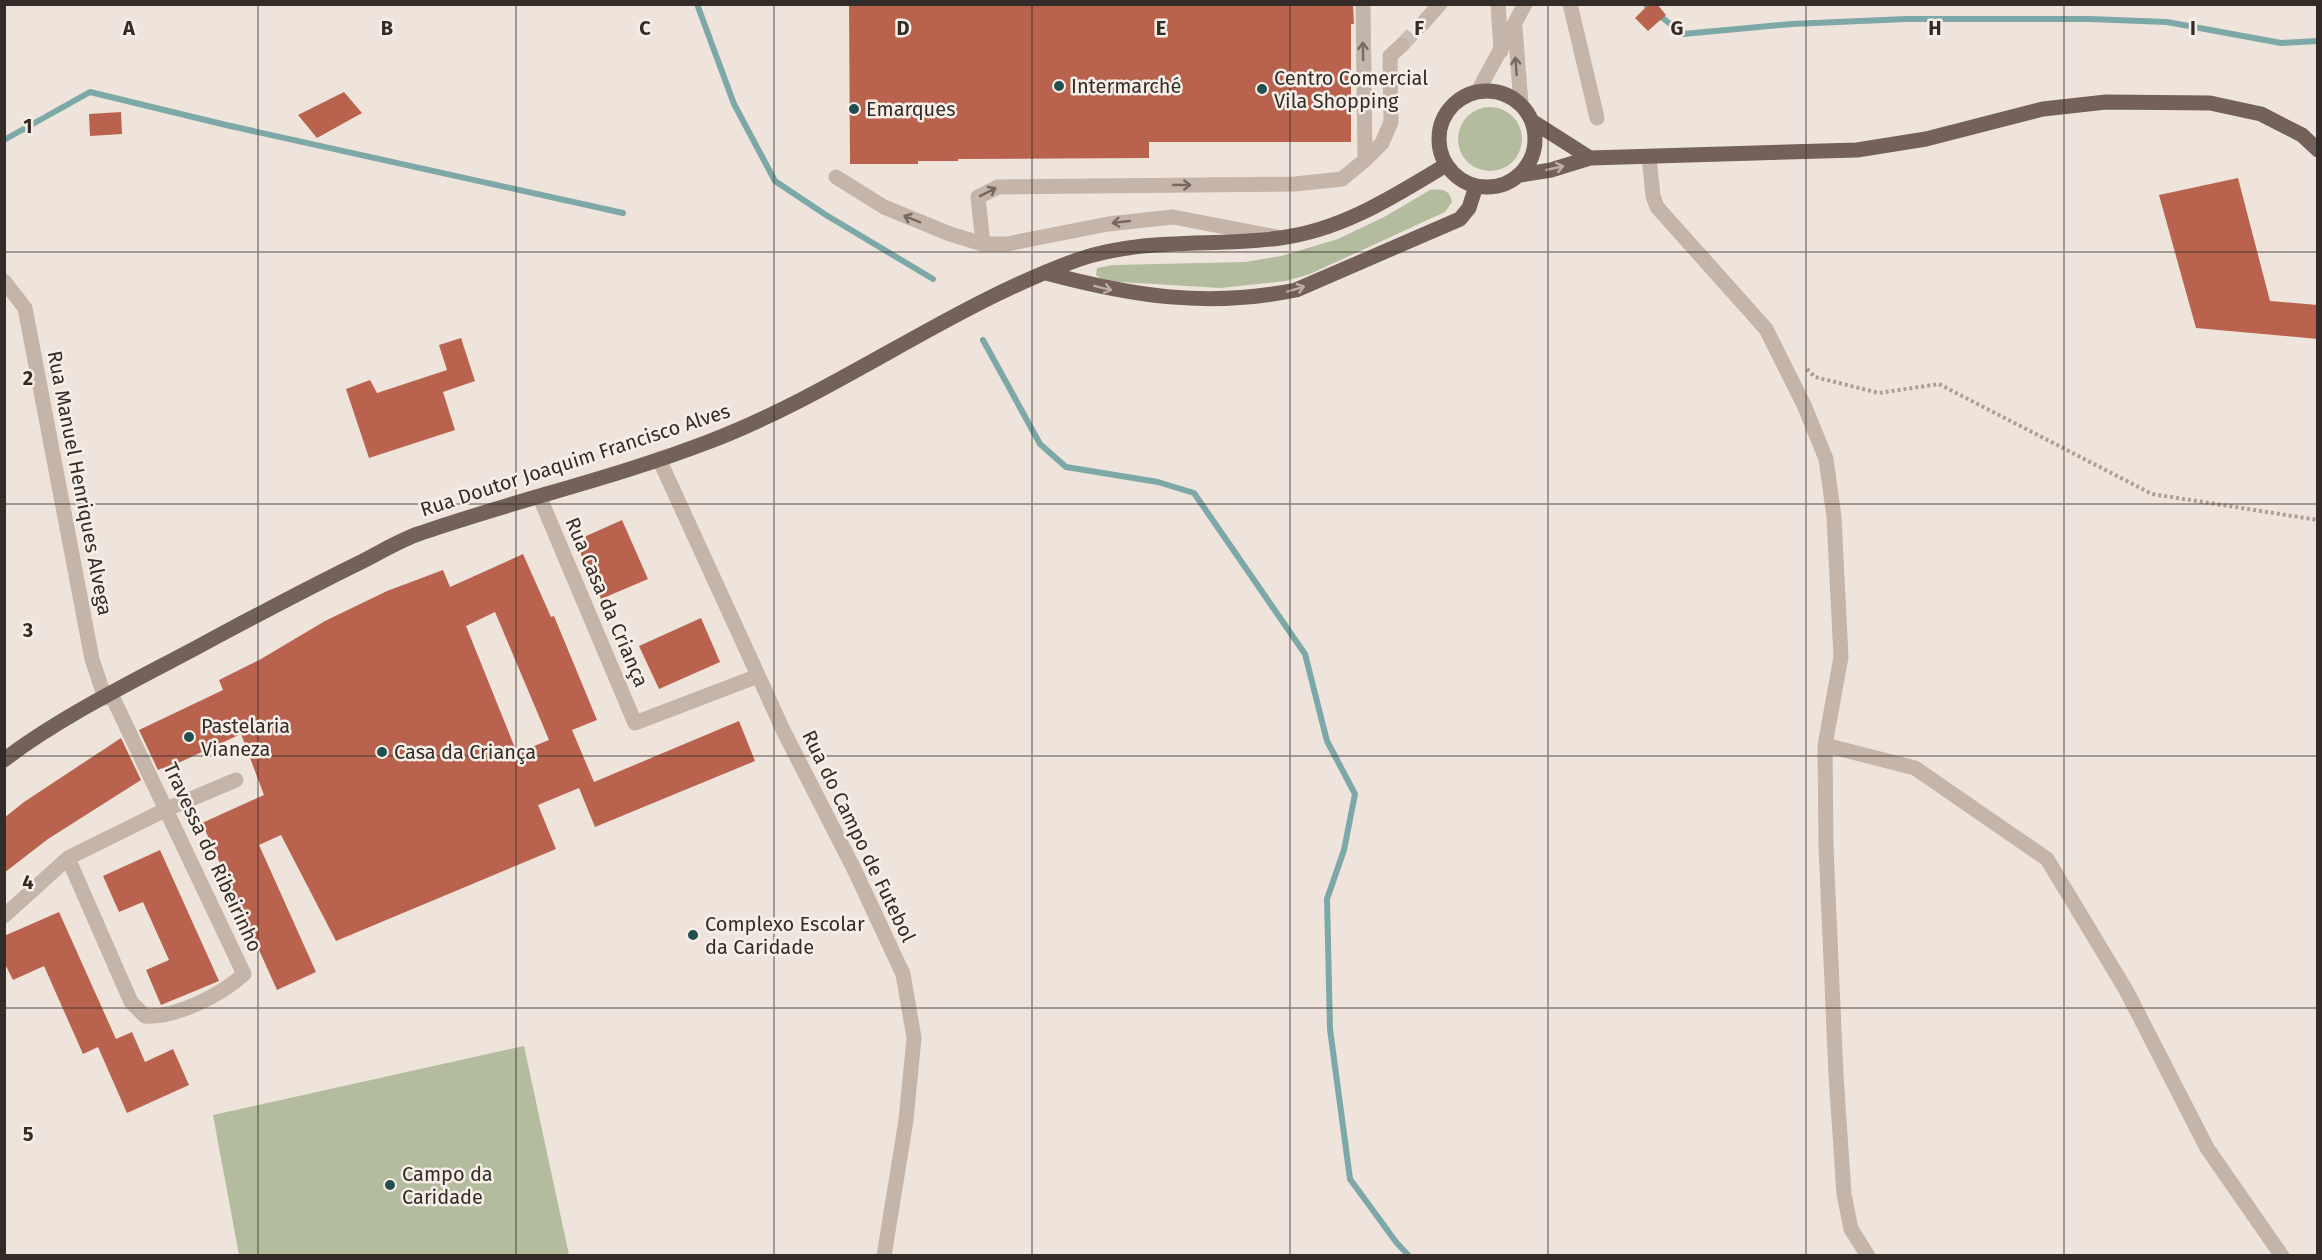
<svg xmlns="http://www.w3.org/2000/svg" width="2322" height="1260" font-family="'Fira Sans',sans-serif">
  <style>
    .green { fill: #b3bc9d }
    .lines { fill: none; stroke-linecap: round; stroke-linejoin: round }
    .stream { stroke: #7da8a8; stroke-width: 6 }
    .building { fill: #b9634f; fill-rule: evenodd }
    .minor-tunnel { stroke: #c9bfb7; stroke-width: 15; stroke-dasharray: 15 8; stroke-linecap: butt }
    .path { stroke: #b19e93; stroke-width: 4; stroke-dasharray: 3 3; stroke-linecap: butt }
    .minor { stroke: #c5b4a8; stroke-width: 15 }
    .major { stroke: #73615a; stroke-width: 15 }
    .oneway { stroke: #756962 }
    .oneway2 { stroke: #bcafa8 }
    .grid { fill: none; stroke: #332b28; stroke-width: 1.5; stroke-opacity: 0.55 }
    .poi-dot { fill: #225050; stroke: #f7efe7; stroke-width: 2 }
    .labels { text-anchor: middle; stroke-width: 5; stroke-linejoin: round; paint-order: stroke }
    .poi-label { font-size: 20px; fill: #332b28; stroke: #f7efe7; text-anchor: start }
    .street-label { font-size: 20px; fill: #332b28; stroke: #f7efe7 }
    .grid-label { font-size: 20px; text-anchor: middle; font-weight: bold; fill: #332b28; stroke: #f7efe7; stroke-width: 5; stroke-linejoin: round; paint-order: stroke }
  </style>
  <rect width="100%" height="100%" fill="#efe4db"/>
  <path class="green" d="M1458 139a32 32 0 1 1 64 0a32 32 0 1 1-64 0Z
    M1430 190C1441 189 1450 189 1452 202L1445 212 1310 274 1286 281 1220 288 1104 281 1096 275 1097 268 1113 265 1245 262 1281 256 1338 239 1386 216Z
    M524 1046 569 1255H239L213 1115Z"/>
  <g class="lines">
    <path class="stream" d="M697 4 734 104 775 181 826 215 933 279
      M1645 4 1683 34 1792 24 1906 19H2089L2167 22 2281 43 2318 41
      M4 140 90 92 226 125 623 213
      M983 340 1040 444 1066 467 1158 482 1194 493 1305 654 1327 741 1355 794 1344 850 1327 899 1330 1029 1350 1179 1396 1242 1409 1256"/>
  </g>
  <path class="building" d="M849 4H1353L1354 24H1351V142H1149V158L958 159V161H918V164H850Z
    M1649 4H1657L1666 15 1648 31 1635 18Z
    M344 92 362 113 317 138 298 115Z
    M121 112 122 134 90 136 89 114Z
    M2238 178 2270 301 2318 305V339L2196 328 2159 195Z
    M461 338 475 381 443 392 455 430 369 458 346 389 370 380 377 393 447 370 439 345Z
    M622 520 648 579 601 599 575 541Z
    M523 554 551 617 554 616 597 720 572 730 594 782 739 721 755 761 595 827 579 788 538 805 556 849 336 941 281 835 259 845 316 972 277 990 202 823 264 795 241 734 163 770 162 768 158 770 139 730 223 690 219 680 261 659 325 621 387 591 443 570 450 587ZM495 612 549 740 517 753 466 626Z
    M701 618 720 662 659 689 639 646Z
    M121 738 141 780 48 839 4 873V818L24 802Z
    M160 850 219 981 161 1005 146 970 169 960 143 902 119 912 103 876Z
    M59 912 116 1039 132 1032 145 1062 173 1049 189 1085 127 1113 98 1047 83 1054 44 966 13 980 4 962V936Z"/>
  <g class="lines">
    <path class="minor-tunnel" d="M1402 45 1423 23"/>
    <path class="path" d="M1807 369 1815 377 1879 393 1939 384 2152 494 2318 520"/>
    <path class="minor" d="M1498 4 1501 51
      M1570 4 1597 118
      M1423 23 1440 4
      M1515 28 1521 104
      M1478 91 1525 4
      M1649 157 1653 196 1657 207 1766 329 1804 405 1826 459 1834 517 1841 657 1825 745 1826 847 1836 1075 1844 1194 1851 1229 1868 1256
      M1365 160 1382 143 1391 122 1390 56 1402 45
      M836 177 884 207 950 234 983 244H1007L1108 224 1173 217 1277 237
      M983 244 978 197 998 187 1295 184 1342 179 1365 160 1363 4
      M4 281 25 308 92 659 105 698
      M659 459 784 732 855 871 903 974 914 1038 906 1120 884 1256
      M540 498 635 723 758 676
      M1825 745 1915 768 2047 859 2126 990 2207 1148 2282 1256
      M68 858 131 1002 145 1016C176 1018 221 995 244 974L111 694
      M4 916 68 858 167 809 236 780"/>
    <path class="major" d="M1439 139a48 48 0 1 1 96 0a48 48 0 1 1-96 0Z
      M1532 121 1590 158
      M1520 175 1551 170 1590 158 1857 150 1926 139 2043 109 2106 102 2210 103 2261 114 2302 135 2318 150
      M1046 273C1132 296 1207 308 1296 290L1460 219 1469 208 1476 186
      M4 760C65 713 149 674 216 637 263 612 310 587 357 564 378 554 399 540 421 533 516 500 614 478 708 442 837 393 947 307 1077 260 1141 237 1213 247 1280 238 1342 230 1393 197 1446 165"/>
  </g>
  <defs><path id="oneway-shaft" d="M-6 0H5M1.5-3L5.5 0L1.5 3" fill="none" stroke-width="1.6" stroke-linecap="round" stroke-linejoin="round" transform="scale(1.5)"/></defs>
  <g class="oneway">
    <use href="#oneway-shaft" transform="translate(1363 51) rotate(-91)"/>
    <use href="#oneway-shaft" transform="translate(1516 66) rotate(-94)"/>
    <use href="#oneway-shaft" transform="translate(1182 185)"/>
    <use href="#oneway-shaft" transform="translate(988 192) rotate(-27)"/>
    <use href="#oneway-shaft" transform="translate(912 219) rotate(-158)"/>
    <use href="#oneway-shaft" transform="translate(1121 222) rotate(174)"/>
  </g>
  <g class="oneway2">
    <use href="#oneway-shaft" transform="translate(1555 168) rotate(-13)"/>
    <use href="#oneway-shaft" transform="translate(1103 288) rotate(14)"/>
    <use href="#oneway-shaft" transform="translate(1296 289) rotate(-17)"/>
  </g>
  <path class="grid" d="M258 4V1256M516 4V1256M774 4V1256M1032 4V1256M1290 4V1256M1548 4V1256M1806 4V1256M2064 4V1256M4 252H2318M4 504H2318M4 756H2318M4 1008H2318"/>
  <g class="poi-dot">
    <circle cx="1059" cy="86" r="6"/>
    <circle cx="1262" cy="89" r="6"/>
    <circle cx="854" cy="109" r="6"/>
    <circle cx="189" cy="737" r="6"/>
    <circle cx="382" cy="752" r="6"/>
    <circle cx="693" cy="935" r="6"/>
    <circle cx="390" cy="1185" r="6"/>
  </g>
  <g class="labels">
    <g class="poi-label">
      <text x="1274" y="85">Centro Comercial<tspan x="1274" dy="23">Vila Shopping</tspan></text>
      <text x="1071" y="93">Intermarché</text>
      <text x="866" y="116">Emarques</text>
      <text x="201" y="733">Pastelaria<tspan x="201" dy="23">Vianeza</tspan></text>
      <text x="394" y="759">Casa da Criança</text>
      <text x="705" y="931">Complexo Escolar<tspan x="705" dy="23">da Caridade</tspan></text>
      <text x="402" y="1181">Campo da<tspan x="402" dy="23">Caridade</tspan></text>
    </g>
    <g class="street-label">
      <text transform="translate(575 460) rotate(-18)" y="7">Rua Doutor Joaquim Francisco Alves</text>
      <text transform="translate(80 483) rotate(79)" y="7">Rua Manuel Henriques Alvega</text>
      <text transform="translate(607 602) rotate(67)" y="7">Rua Casa da Criança</text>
      <text transform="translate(859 836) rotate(64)" y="7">Rua do Campo de Futebol</text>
      <text transform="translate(213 857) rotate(65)" y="7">Travessa do Ribeirinho</text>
    </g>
  </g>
  <g class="grid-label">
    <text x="129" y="35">A</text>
    <text x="387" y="35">B</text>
    <text x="645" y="35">C</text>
    <text x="903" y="35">D</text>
    <text x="1161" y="35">E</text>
    <text x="1419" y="35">F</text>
    <text x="1677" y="35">G</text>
    <text x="1935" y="35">H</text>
    <text x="2193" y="35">I</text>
    <text x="28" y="133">1</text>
    <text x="28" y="385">2</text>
    <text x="28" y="637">3</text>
    <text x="28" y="889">4</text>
    <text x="28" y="1141">5</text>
  </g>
  <rect width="2322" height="1260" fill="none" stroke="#332b28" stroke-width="12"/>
</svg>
